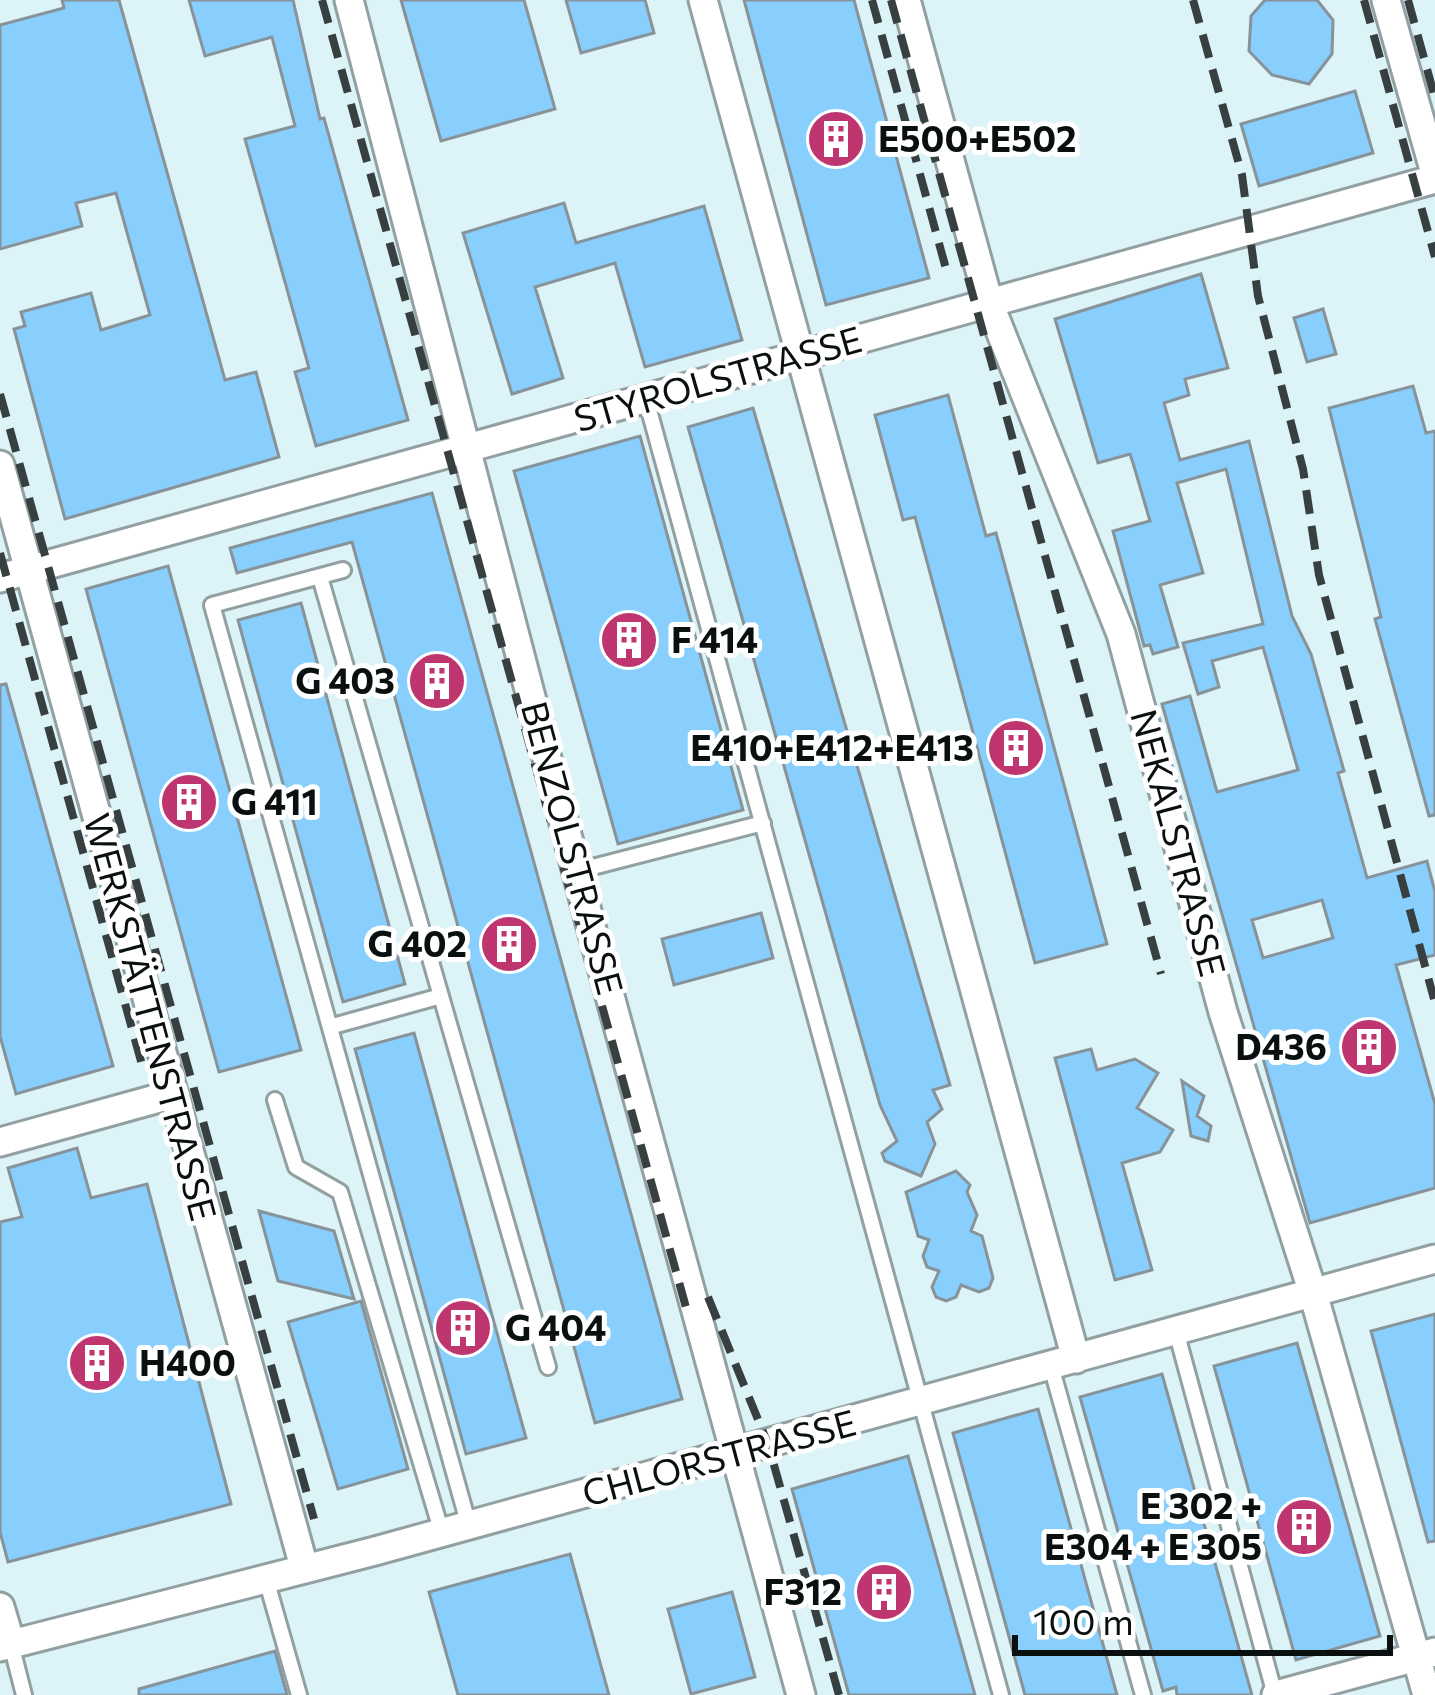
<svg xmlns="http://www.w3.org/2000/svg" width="1435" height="1695" font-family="Commissioner,sans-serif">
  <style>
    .built { fill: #dcf4f7 }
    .building { fill: #88cffd; stroke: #889299; stroke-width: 3; fill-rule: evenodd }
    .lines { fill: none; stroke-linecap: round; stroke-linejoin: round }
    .lane-casing { stroke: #92a0a2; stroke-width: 20 }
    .street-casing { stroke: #92a0a2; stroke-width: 33 }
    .lane { stroke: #fff; stroke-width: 14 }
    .street { stroke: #fff; stroke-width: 27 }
    .rail { stroke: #383f40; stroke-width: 8; stroke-dasharray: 24 12; stroke-linecap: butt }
    .labels { text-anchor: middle; stroke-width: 10; stroke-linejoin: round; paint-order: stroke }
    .poi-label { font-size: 36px; font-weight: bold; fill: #0a0f10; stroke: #fff; text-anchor: end }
    .street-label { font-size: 36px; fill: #0a0f10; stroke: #fff }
  </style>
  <rect width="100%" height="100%" fill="#f2fdff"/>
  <path class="built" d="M0 0H1435V1695H0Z"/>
  <path class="building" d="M62 0H119L225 380 256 372 279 457 65 519 14 329 25 326 21 312 91 293 101 330 150 315 116 193 76 203 82 226 0 249V25L64 8Z
    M189 0H293L320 119 324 118 408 420 316 446 295 372 309 368 245 139 295 126 272 37 205 56Z
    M401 0H524L555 109 441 141Z
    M566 0H645L654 33 581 53Z
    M744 0H854L929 278 826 305Z
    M1265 0H1317L1333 20 1332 54 1309 84 1272 75 1249 51 1251 16Z
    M1355 91 1373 153 1259 186 1241 124Z
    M564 203 576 243 704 206 742 340 645 367 615 263 535 287 563 378 512 394 463 233Z
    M1201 274 1228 368 1185 379 1189 395 1164 403 1180 460 1249 441 1292 616 1311 654 1344 771 1338 773 1367 878 1427 861 1435 892V955L1396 965 1435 1104V1188L1310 1223 1162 704 1190 696 1217 792 1298 770 1263 647 1212 661 1219 687 1198 694 1183 643 1263 624 1226 469 1177 483 1203 573 1160 585 1178 647 1153 654 1150 645 1144 646 1113 531 1150 521 1133 463 1130 454 1098 463 1055 319ZM1322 900 1333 938 1263 958 1252 920Z
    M1323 309 1336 354 1307 362 1294 318Z
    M1413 386 1426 433 1435 431V815L1429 816 1375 619 1381 617 1329 408Z
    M948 395 986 536 996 533 1107 944 1035 963 915 517 903 520 875 415Z
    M753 408 950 1085 933 1090 942 1109 927 1122 935 1144 921 1176 885 1161 882 1153 897 1141 880 1105 688 427Z
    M640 436 743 810 618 844 514 471Z
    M432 493 682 1399 595 1423 352 542 237 573 230 548Z
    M168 566 301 1050 219 1072 86 589Z
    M301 603 405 984 343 1002 238 620Z
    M6 684 113 1066 16 1094 0 1036V685Z
    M761 913 773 958 674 985 662 939Z
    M414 1033 526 1438 466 1454 355 1049Z
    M1091 1049 1097 1070 1135 1059 1158 1073 1137 1108 1173 1130 1160 1152 1122 1163 1152 1270 1115 1280 1055 1058Z
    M1182 1081 1204 1096 1197 1116 1211 1126 1208 1141 1191 1136Z
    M77 1148 91 1198 147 1184 231 1504 8 1562 0 1532V1222L22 1217 8 1168Z
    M956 1171 970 1185 967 1192 977 1215 971 1231 982 1236 993 1278 989 1288 979 1292 961 1285 956 1297 946 1301 936 1297 932 1287 939 1271 927 1267 923 1256 929 1240 918 1236 906 1192Z
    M259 1211 334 1231 354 1299 278 1281Z
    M361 1301 408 1469 338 1489 288 1322Z
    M1435 1314V1541L1428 1542 1371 1331Z
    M1297 1343 1380 1636 1296 1660 1214 1366Z
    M1162 1374 1252 1695H1177L1176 1687 1163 1691 1080 1397Z
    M1038 1409 1117 1695H1025L953 1433Z
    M908 1456 975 1695H849L792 1489Z
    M570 1554 609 1695H458L429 1592Z
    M732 1592 755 1677 691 1694 668 1609Z
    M275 1651 287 1695H139V1689Z"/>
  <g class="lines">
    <g class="lane-casing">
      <path id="lane" d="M646 399 1001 1695
        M343 570 212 605 469 1526
        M320 577 548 1367
        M577 871 763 823
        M333 1026 441 996
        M275 1100 296 1167 340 1192 442 1533
        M1176 1331 1275 1695
        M1051 1366 1143 1695
        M266 1579 299 1695
        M11 1644 24 1695"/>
    </g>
    <g class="street-casing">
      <path id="street" d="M349 0 590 923 801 1695
        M703 0 1076 1359
        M906 0 989 303 1121 634 1223 1012 1313 1293 1427 1695
        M1386 0 1435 173
        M0 465 304 1567
        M0 578 1435 179
        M0 1142 170 1095
        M0 1607 11 1644
        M0 1647 375 1551 1435 1259
        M1276 1695 1435 1652"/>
    </g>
    <use href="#lane" class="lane"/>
    <use href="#street" class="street"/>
    <path class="rail" d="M322 0 687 1311
      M872 0 948 276
      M891 0 1161 974
      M1193 0 1242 175 1258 296 1303 469 1319 575 1434 999
      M1364 0 1435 257
      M1408 0 1435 98
      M0 394 314 1519
      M0 553 144 1072
      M708 1297 768 1444 839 1695"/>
  </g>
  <defs>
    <g id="building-disc" transform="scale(3)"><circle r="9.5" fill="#bf356f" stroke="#fff"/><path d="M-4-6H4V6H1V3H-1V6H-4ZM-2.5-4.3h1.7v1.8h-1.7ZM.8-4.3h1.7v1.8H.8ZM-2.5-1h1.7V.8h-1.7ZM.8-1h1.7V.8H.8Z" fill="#fff"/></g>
  </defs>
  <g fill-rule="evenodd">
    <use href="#building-disc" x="836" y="139"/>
    <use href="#building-disc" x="629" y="640"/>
    <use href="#building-disc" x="437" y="681"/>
    <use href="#building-disc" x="1016" y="748"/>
    <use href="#building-disc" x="189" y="802"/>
    <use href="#building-disc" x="509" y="944"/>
    <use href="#building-disc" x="1369" y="1047"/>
    <use href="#building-disc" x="463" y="1328"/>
    <use href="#building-disc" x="97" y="1363"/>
    <use href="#building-disc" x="1304" y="1527"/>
    <use href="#building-disc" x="884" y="1592"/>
  </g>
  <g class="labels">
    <g class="poi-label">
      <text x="878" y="152" text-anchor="start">E500+E502</text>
      <text x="671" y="653" text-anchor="start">F 414</text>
      <text x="395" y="694">G 403</text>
      <text x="974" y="761">E410+E412+E413</text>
      <text x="231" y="815" text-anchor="start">G 411</text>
      <text x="467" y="957">G 402</text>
      <text x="1327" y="1060">D436</text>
      <text x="505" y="1341" text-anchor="start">G 404</text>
      <text x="139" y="1376" text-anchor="start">H400</text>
      <text x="1262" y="1519">E 302 +<tspan x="1262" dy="41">E304 + E 305</tspan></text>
      <text x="842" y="1605">F312</text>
    </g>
    <g class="street-label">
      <text transform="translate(718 379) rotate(-16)" y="13">STYROLSTRASSE</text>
      <text transform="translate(1178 843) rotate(75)" y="13">NEKALSTRASSE</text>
      <text transform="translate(572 848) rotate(75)" y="13">BENZOLSTRASSE</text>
      <text transform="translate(150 1017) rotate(75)" y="13">WERKSTÄTTENSTRASSE</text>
      <text transform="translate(719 1458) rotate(-15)" y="13">CHLORSTRASSE</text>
    </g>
  </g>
  <path d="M1015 1635v18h375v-18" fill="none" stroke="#0a0f10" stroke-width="6"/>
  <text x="1033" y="1635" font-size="36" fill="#0a0f10" stroke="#ffffff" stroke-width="9" paint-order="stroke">100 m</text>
</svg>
